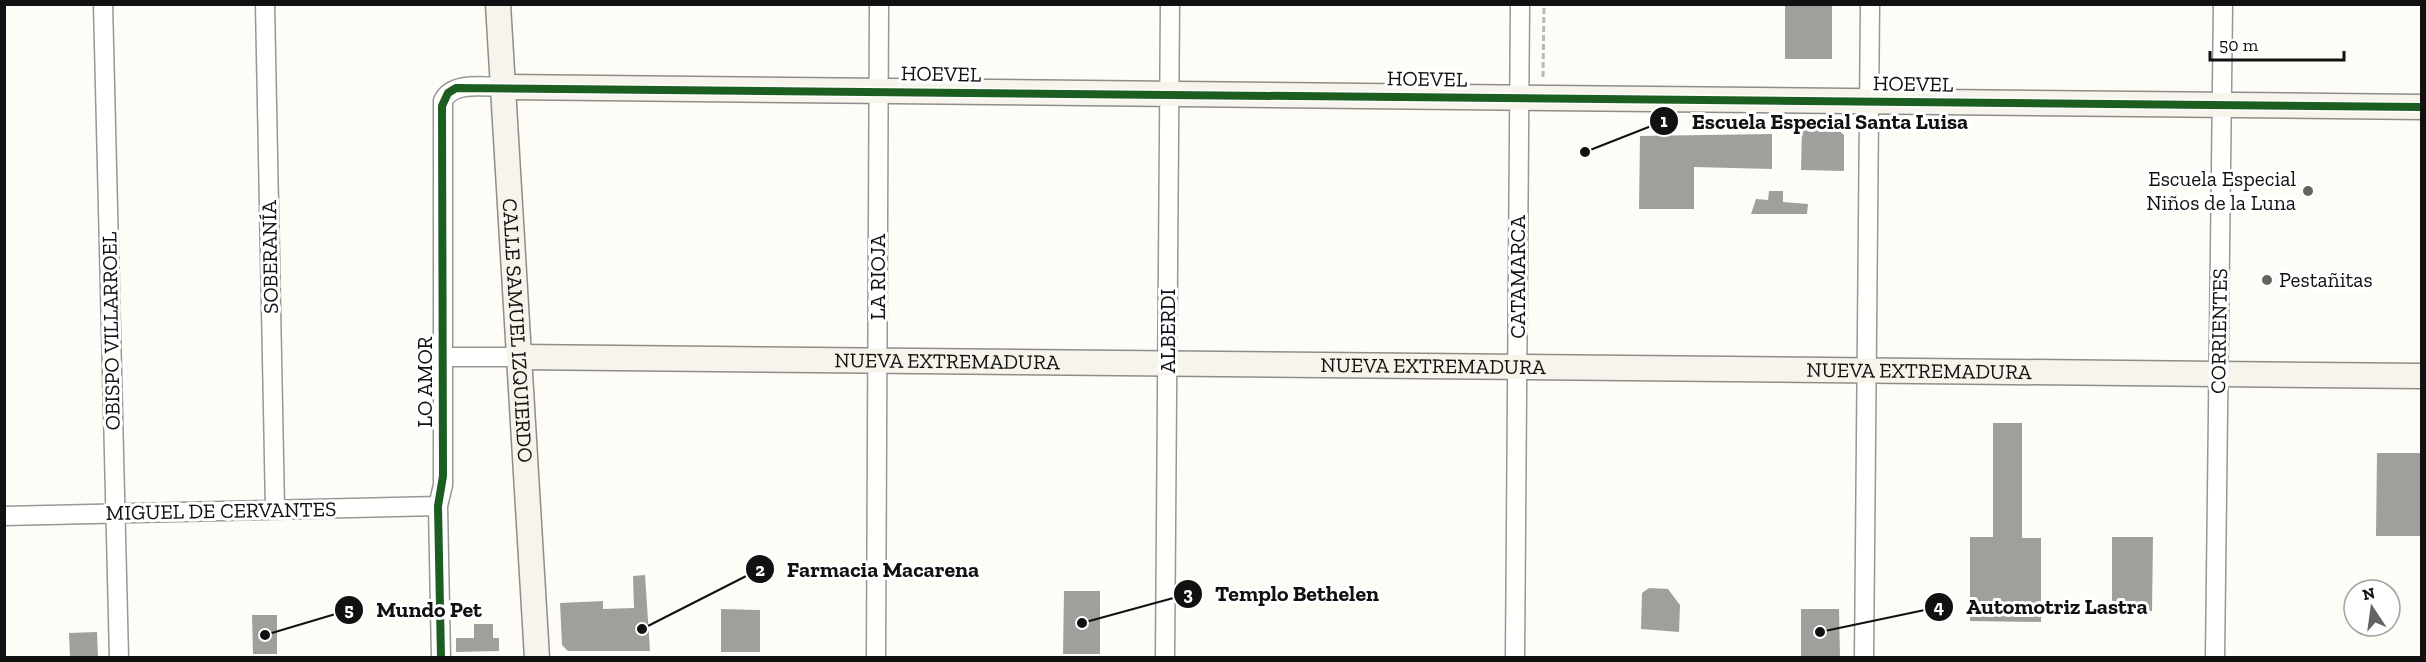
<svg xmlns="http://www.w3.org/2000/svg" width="2426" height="662" font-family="'Zilla Slab',serif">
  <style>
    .building { fill: #a19f9c }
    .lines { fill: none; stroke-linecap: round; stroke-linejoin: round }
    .street-casing { stroke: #979795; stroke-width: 21 }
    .secondary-casing { stroke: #8e8d8b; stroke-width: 27 }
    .path { stroke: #b9b9b8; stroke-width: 3; stroke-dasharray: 6 3; stroke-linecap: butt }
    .street { stroke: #fffffe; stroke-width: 18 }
    .secondary { stroke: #f6f4eb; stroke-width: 24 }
    .cycleway-casing { stroke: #fff; stroke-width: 11 }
    .cycleway { stroke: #1b5e20; stroke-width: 8 }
    .poi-dot { fill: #646362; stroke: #fff; stroke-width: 2 }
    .labels { text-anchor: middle; stroke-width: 6; stroke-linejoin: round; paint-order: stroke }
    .street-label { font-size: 21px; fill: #111; stroke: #fff }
    .poi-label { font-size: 21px; fill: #111; stroke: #fff; text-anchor: end }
    .leader { fill: none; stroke: #111; stroke-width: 2 }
    .callout-dot { fill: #111; stroke: #fff; stroke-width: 2 }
    .mark-label { font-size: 18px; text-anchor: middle; font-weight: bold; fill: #fff }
    .callout-label { font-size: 22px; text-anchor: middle; font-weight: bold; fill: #111; stroke: #fff; stroke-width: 6; stroke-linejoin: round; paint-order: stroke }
  </style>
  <rect width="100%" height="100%" fill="#fdfcf7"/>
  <path class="building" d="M1785 4H1832V59H1785Z
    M1802 127H1835L1844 135V171L1801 170Z
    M1772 134V169L1694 167V209H1639L1640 136Z
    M1769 191H1783V202L1808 204 1807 214H1751L1756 199 1768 200Z
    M1993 423H2022V538H2041V622L1970 621V537H1993Z
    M2377 453H2421V536H2376Z
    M2112 537H2153L2152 611H2112Z
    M645 575 650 651H568L562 645 560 603 603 601V609L634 608 633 576Z
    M1649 588 1668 589 1680 605 1679 632 1641 629 1642 593Z
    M1064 591H1100V654H1063Z
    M721 609 760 610V652H721Z
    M1801 609H1839L1840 657H1801Z
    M252 615H277V654H253Z
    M474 624H493V638H499V651L456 652V638H474Z
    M97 632 98 657H70L69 633Z"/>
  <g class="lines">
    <g class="street-casing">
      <path id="street" d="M103 4 119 658
        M265 4 275 509
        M442 357H519
        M4 516 438 506
        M441 658 438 506 443 485V101C452 81 484 87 503 87
        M876 658 879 4
        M1165 658 1170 4
        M1515 658 1520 4
        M1864 658 1870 4
        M2215 658 2223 4"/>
    </g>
    <g class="secondary-casing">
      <g id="secondary">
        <path id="s1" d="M498 4 537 658"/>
        <path d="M503 87 2422 107"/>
        <path id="s2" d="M519 357 2422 376"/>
      </g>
    </g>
    <path class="path" d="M1543 77 1544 4"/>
    <use href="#street" class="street"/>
    <use href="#secondary" class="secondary"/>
    <g class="cycleway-casing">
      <path id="cycleway" d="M441 658 438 506 443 476 442 106 448 93 456 88 2422 107"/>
    </g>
    <use href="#cycleway" class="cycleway"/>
  </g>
  <g class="poi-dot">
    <circle cx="2308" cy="191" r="6"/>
    <circle cx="2267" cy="280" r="6"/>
  </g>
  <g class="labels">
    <g class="street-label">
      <text transform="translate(941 74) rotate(1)" y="7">HOEVEL</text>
      <text transform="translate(1427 79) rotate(1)" y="7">HOEVEL</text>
      <text transform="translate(1913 84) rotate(1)" y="7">HOEVEL</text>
      <text transform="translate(270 257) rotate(-91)" y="7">SOBERANÍA</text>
      <text transform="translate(878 277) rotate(-90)" y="7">LA RIOJA</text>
      <text transform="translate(1518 277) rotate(-90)" y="7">CATAMARCA</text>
      <text transform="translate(111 331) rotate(-91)" y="7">OBISPO VILLARROEL</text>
      <text dy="7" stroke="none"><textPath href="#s1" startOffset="327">CALLE SAMUEL IZQUIERDO</textPath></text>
      <text transform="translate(1168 331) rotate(-90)" y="7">ALBERDI</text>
      <text transform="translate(2219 331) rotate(-89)" y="7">CORRIENTES</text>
      <text dy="7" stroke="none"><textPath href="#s2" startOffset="428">NUEVA EXTREMADURA</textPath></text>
      <text dy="7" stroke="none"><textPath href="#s2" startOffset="914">NUEVA EXTREMADURA</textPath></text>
      <text dy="7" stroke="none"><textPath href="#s2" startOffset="1400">NUEVA EXTREMADURA</textPath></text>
      <text transform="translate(425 382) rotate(-90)" y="7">LO AMOR</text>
      <text transform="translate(221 511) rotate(-1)" y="7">MIGUEL DE CERVANTES</text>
    </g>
    <g class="poi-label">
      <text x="2296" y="186">Escuela Especial<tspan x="2296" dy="24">Niños de la Luna</tspan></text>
      <text x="2279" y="287" text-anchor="start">Pestañitas</text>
    </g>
  </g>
  <path class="leader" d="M1585 152L1664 121M642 629L760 569M1082 623L1188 594M1820 632L1939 607M265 635L349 610"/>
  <g class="callout-dot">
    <circle cx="1585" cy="152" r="6"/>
    <circle cx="642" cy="629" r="6"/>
    <circle cx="1082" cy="623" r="6"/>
    <circle cx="1820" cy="632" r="6"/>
    <circle cx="265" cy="635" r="6"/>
    <circle cx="1664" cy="121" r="15"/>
    <circle cx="760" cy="569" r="15"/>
    <circle cx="1188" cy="594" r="15"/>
    <circle cx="1939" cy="607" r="15"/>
    <circle cx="349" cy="610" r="15"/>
  </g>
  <g class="mark-label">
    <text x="1664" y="127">1</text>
    <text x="760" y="576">2</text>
    <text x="1188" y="600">3</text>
    <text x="1939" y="613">4</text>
    <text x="349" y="616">5</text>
  </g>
  <g class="callout-label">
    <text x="1830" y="129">Escuela Especial Santa Luisa</text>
    <text x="883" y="577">Farmacia Macarena</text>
    <text x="1297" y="601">Templo Bethelen</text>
    <text x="2057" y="614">Automotriz Lastra</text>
    <text x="429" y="617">Mundo Pet</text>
  </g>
  <rect width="2426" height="662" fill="none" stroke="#111111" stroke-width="12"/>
  <g transform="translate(2372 608) rotate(347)"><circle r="28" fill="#ffffff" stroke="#a0a0a0" stroke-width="1.5"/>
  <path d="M0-4.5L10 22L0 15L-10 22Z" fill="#646362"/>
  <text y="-9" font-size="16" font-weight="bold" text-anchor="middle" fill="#111111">N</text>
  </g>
  <path d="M2210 51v9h134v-9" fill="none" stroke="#111111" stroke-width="3"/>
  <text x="2219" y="51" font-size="18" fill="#111111" stroke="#ffffff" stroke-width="4.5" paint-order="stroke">50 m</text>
</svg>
